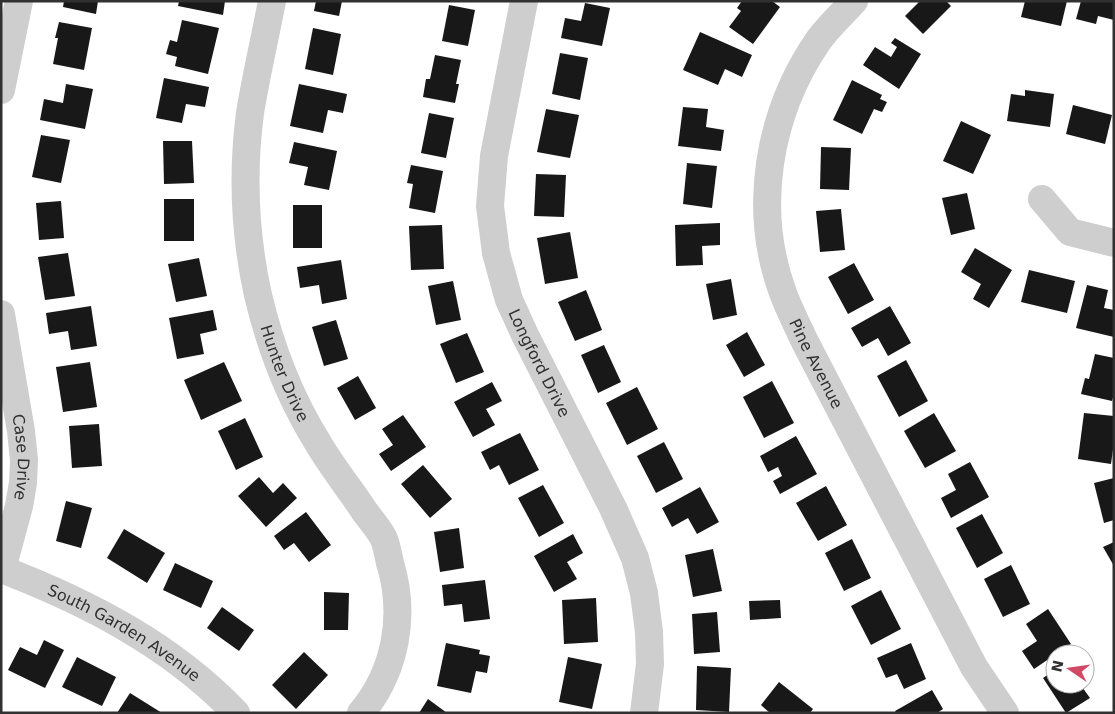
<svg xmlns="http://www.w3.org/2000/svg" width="1115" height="714" font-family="'DejaVu Sans',sans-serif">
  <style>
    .building { fill: #181818 }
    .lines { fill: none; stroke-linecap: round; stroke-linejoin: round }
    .minor { stroke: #cecece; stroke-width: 28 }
    .labels { text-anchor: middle; stroke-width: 5; stroke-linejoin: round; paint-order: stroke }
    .street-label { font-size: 16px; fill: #313131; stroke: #fff }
  </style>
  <rect width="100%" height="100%" fill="#fff"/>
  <g class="building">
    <path d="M64 1H98L96 14 63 7Z"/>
    <path d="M179 1H225L223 15 178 6Z"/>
    <path d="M316 1H342L339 16 314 11Z"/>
    <path d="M742 1H772L780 7 753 44 729 27 741 11 737 8Z"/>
    <path d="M920 1H946L951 6 923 34 905 16Z"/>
    <path d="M1025 1H1067L1061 26 1021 17Z"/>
    <path d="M1081 1H1114V20L1098 16 1096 24 1076 19Z"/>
    <path d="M585 3 610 8 602 46 561 38 565 18 581 21Z"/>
    <path d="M449 5 475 10 468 46 442 41Z"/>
    <path d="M182 20 219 28 208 74 175 66 177 57 166 54 170 40 177 42Z"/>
    <path d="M59 22 92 28 84 70 53 64 58 38H55Z"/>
    <path d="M313 28 341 34 333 75 305 69Z"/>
    <path d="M700 32 752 55 742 77 725 69 718 85 683 70Z"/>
    <path d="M895 38 921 54 899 89 863 65 875 47 891 57 897 47 891 43Z"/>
    <path d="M560 53 588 58 580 100 552 94Z"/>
    <path d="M435 55 461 60 456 84H459L455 103 423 97 426 79H430Z"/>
    <path d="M164 78 209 87 205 107 186 104 182 123 156 118Z"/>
    <path d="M852 80 882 95 880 99 887 102 882 112 874 109 862 134 833 120Z"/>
    <path d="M66 84 93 89 85 129 40 120 44 99 63 103Z"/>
    <path d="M299 84 347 94 343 113 328 110 323 133 290 126Z"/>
    <path d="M1025 90 1054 94 1050 127 1007 121 1011 94 1025 96Z"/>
    <path d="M1073 105 1112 115 1105 144 1066 134Z"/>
    <path d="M683 107 708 109 706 127 724 130 721 151 678 146Z"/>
    <path d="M546 109 579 115 570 158 537 152Z"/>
    <path d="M429 113 454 118 446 158 421 153Z"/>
    <path d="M961 121 991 135 973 174 943 161Z"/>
    <path d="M41 135 70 140 61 183 32 177Z"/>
    <path d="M163 141H192L194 183 164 184Z"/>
    <path d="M294 142 337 151 329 190 304 185 308 167 289 163Z"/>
    <path d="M821 147 851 148 849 190 820 189Z"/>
    <path d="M687 163 717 166 712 208 683 204Z"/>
    <path d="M411 165 443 171 435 213 409 208 413 184 407 183Z"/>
    <path d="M536 174 566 175 564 217 534 216Z"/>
    <path d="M967 193 975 229 951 235 942 198Z"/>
    <rect x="164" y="199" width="30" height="42"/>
    <path d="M61 201 64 238 39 240 36 203Z"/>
    <rect x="293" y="205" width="29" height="43"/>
    <path d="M841 209 845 250 820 252 816 211Z"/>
    <path d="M720 223V245L702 246 703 265 676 266 675 225Z"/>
    <path d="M442 225 444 269 411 270 409 226Z"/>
    <path d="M570 232 578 278 545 284 537 238Z"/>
    <path d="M975 248 1012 270 989 308 973 299 981 284 961 272Z"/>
    <path d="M68 253 75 296 45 300 38 257Z"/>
    <path d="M199 258 207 296 176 302 168 264Z"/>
    <path d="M341 260 347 299 322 304 319 285 300 288 297 267Z"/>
    <path d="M854 263 874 300 848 314 828 277Z"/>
    <path d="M1029 270 1075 281 1067 313 1021 302Z"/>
    <path d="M731 279 737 315 713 320 706 284Z"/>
    <path d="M453 281 461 320 436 325 428 286Z"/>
    <path d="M1087 285 1108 290 1104 308 1114 310V337L1076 328Z"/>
    <path d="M586 290 602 330 575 341 558 302Z"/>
    <path d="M91 306 97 346 71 350 68 331 49 334 46 313Z"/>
    <path d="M890 306 911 343 888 356 878 338 862 347 851 328Z"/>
    <path d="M213 310 217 330 200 334 204 354 177 359 169 318Z"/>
    <path d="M336 320 348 359 324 366 312 327Z"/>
    <path d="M747 332 765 365 744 377 726 345Z"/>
    <path d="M467 333 484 372 456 383 440 344Z"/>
    <path d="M604 345 621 382 598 393 581 355Z"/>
    <path d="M1095 354 1114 358V394L1112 401 1081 394 1085 378 1089 379Z"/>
    <path d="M906 360 928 401 899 417 877 376Z"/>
    <path d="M90 362 97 407 63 412 56 367Z"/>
    <path d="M224 362 242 401 201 420 184 380Z"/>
    <path d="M358 376 376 408 355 420 337 388Z"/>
    <path d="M772 381 794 423 764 438 743 397Z"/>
    <path d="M492 382 502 401 486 409 495 425 473 437 454 402Z"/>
    <path d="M637 387 658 429 627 445 606 403Z"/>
    <path d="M934 413 956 451 925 468 904 431Z"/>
    <path d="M1084 413 1114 416V442L1111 464 1078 459Z"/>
    <path d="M403 415 426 447 391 471 379 454 393 445 382 429Z"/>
    <path d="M245 418 263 457 236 470 218 431Z"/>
    <path d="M99 424 102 466 72 468 69 426Z"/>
    <path d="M520 433 539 470 509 485 499 465 490 470 481 452Z"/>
    <path d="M796 436 817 474 780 494 773 481 782 476 778 467 768 472 760 456Z"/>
    <path d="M664 442 683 479 656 493 637 456Z"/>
    <path d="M970 462 989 497 951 518 941 498 956 490 948 474Z"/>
    <path d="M423 465 452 499 430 518 401 484Z"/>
    <path d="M259 477 273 493 283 483 297 498 266 527 238 496Z"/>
    <path d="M1114 478V520L1104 523 1094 483Z"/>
    <path d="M543 485 564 523 539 537 518 498Z"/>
    <path d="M826 486 847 525 818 541 796 503Z"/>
    <path d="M700 487 719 522 697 534 688 518 672 527 662 508Z"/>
    <path d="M66 501 92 508 81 548 56 541Z"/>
    <path d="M306 512 331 545 309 562 294 543 284 550 274 536Z"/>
    <path d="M982 514 1003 553 977 568 956 528Z"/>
    <path d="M459 528 464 568 440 572 434 532Z"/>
    <path d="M124 529 165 553 147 583 107 558Z"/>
    <path d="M573 534 583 553 567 562 577 579 554 592 534 556Z"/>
    <path d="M852 539 871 578 844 591 825 553Z"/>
    <path d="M1114 542V566L1103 547Z"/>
    <path d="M713 549 722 591 693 597 685 555Z"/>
    <path d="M175 563 213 581 201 608 163 590Z"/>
    <path d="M1011 565 1030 604 1003 617 984 579Z"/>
    <path d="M485 580 490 619 464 622 462 604 444 606 442 585Z"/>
    <path d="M881 590 901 629 871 645 851 606Z"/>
    <path d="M324 592 349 593 348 630H324Z"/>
    <path d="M596 598 598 642 564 644 562 600Z"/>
    <path d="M780 600 781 618 750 620 749 601Z"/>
    <path d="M222 607 254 630 239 651 207 628Z"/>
    <path d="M1048 609 1071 644 1034 669 1022 651 1037 641 1026 624Z"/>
    <path d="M717 612 720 652 694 654 692 614Z"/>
    <path d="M44 640 64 650 45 688 8 670 20 647 37 655Z"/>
    <path d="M446 643 480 650 479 654 490 656 487 673 476 671 471 693 437 686Z"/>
    <path d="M911 643 926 679 904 689 897 674 886 678 877 658Z"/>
    <path d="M304 652 328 675 296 709 272 685Z"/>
    <path d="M77 657 116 677 102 706 62 687Z"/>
    <path d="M568 657 602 664 592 709 559 702Z"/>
    <path d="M697 666 731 668 729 712 696 710Z"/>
    <path d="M1055 670V684H1080L1090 698 1066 713 1043 678Z"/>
    <path d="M779 682 813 709 810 713H770L761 705Z"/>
    <path d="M932 690 943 709 937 713H896L895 711Z"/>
    <path d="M130 693 162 713H117Z"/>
    <path d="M428 699 447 713H419Z"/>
  </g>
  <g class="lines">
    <g class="minor">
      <path id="s1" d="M272 1C265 38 256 76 250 113 242 174 245 236 258 295 270 346 290 398 318 443 332 467 350 489 365 512 371 520 378 528 383 537 387 545 388 555 390 563 406 615 396 671 361 713"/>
      <path id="s2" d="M524 1 494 156 490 206 496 253 509 300 525 335 613 508 635 558 644 593 649 632 650 664 644 713"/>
      <path id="s3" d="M854 1C842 14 828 27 818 41 768 114 752 209 783 293 789 309 797 325 805 342L974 667 1005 713"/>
      <path d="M1 90 19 1"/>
      <path d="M1042 199 1070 232 1114 243"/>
      <path id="s4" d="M1 314 21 431 24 460 23 483 19 506 2 569"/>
      <path id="s5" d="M1 569C87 602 171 645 236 713"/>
    </g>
  </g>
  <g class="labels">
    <g class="street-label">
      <text dy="6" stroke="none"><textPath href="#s2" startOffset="374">Longford Drive</textPath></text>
      <text dy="6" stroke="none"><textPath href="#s3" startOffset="396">Pine Avenue</textPath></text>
      <text dy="6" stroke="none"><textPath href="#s1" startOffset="380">Hunter Drive</textPath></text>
      <text dy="6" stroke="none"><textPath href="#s4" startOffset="145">Case Drive</textPath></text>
      <text dy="6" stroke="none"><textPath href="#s5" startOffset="139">South Garden Avenue</textPath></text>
    </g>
  </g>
  <rect width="1115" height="714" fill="none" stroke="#313131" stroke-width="5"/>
  <g transform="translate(1070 669) rotate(283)"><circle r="24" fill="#ffffff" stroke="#adadad"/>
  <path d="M0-4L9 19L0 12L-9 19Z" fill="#d04a66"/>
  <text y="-8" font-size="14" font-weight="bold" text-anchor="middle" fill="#313131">N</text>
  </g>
</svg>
